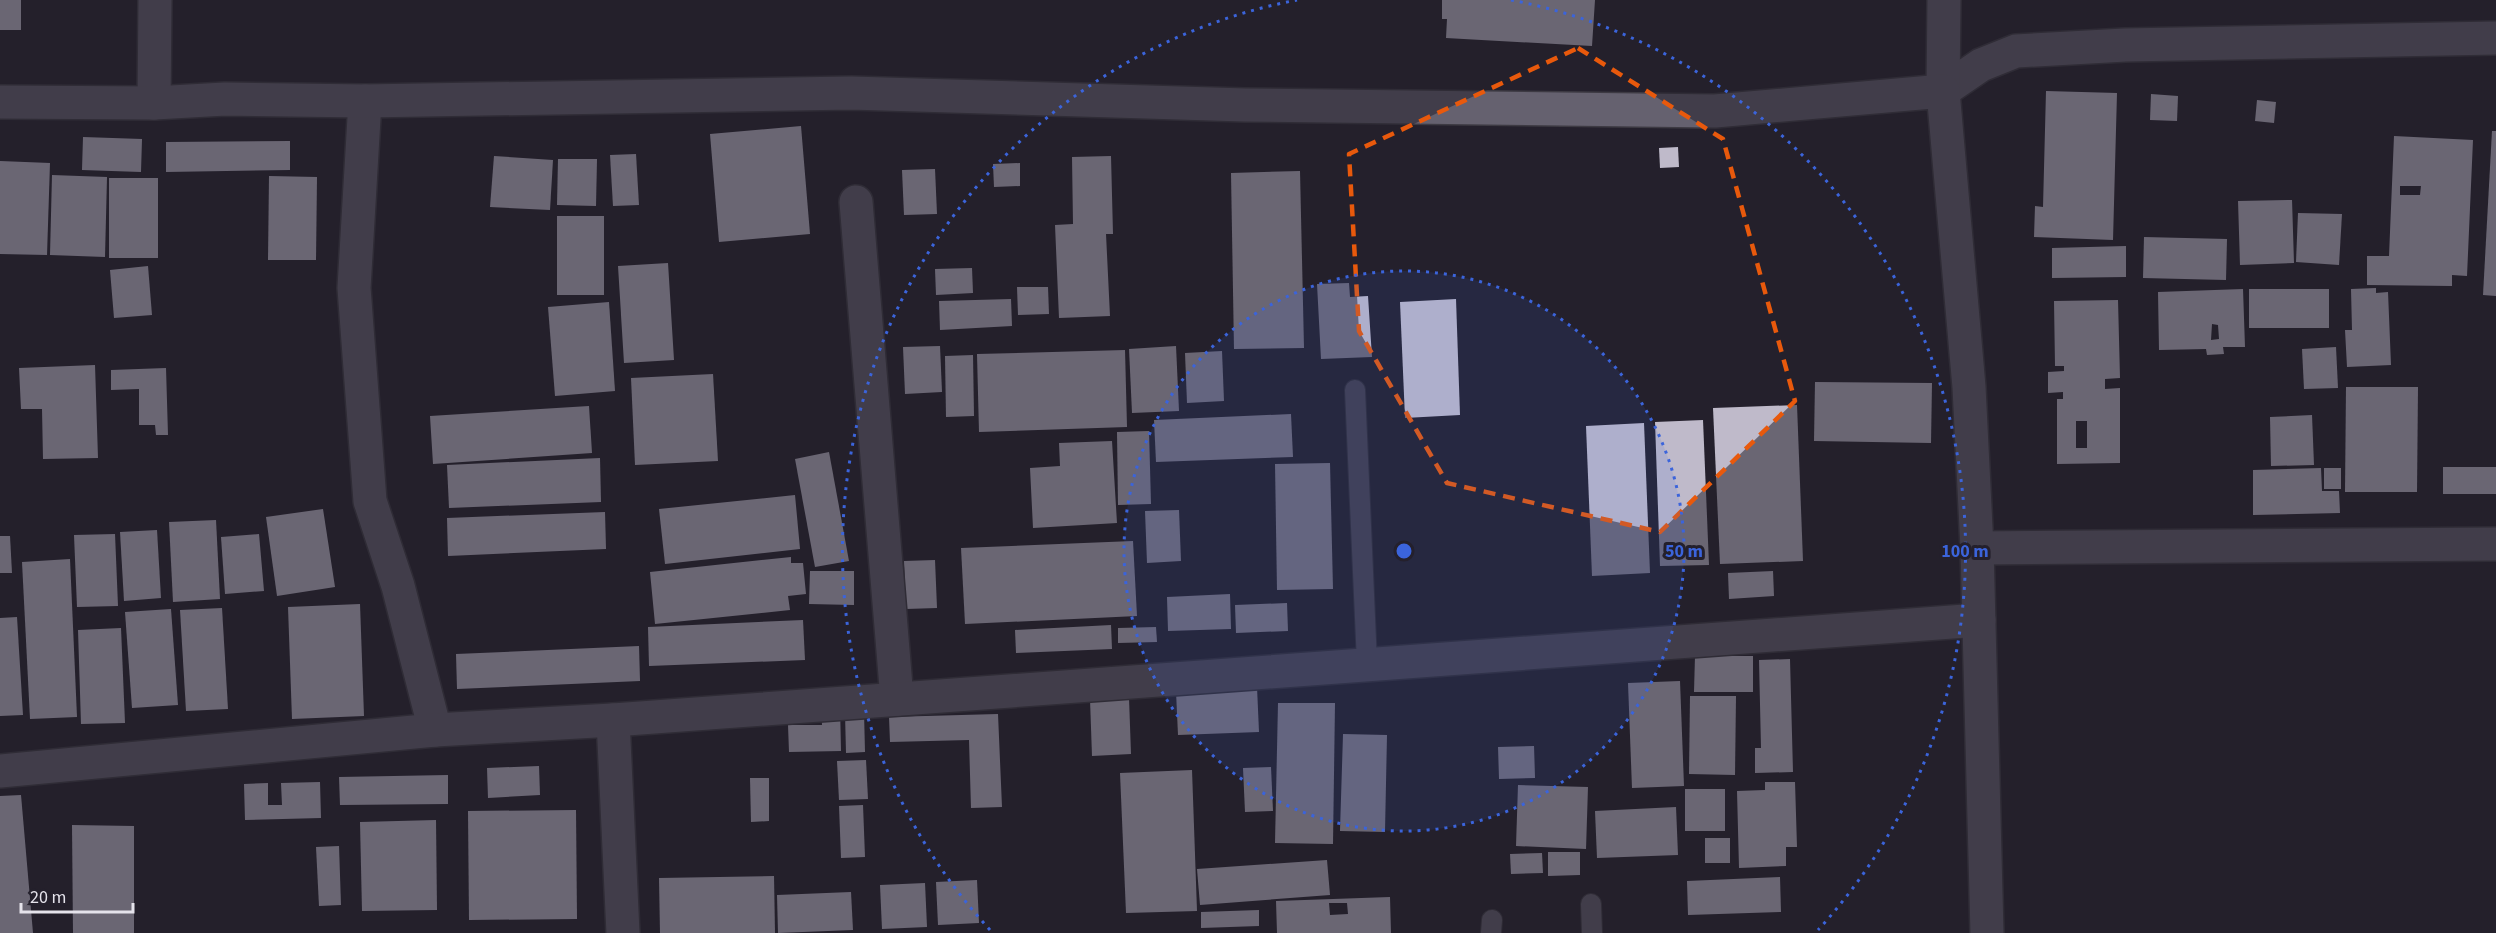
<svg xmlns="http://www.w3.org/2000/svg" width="2496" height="933" font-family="'Source Sans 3',sans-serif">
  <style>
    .building { fill: #bfbaca; fill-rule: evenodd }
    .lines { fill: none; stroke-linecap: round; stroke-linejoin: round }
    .lane-casing { stroke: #3d3a43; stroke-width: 22 }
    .street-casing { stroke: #3d3a43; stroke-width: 36 }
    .secondary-casing { stroke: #3d3a43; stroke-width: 36 }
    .lane { stroke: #65616f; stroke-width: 20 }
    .street { stroke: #65616f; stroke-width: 33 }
    .secondary { stroke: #65616f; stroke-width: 33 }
    .marked { fill: none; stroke: #e8590c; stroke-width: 4.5; stroke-dasharray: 12 8; stroke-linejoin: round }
    .ring { fill: none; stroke: #3b64db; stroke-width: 3; stroke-dasharray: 3 6 }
    .centre { fill: #3b64db; stroke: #24202c; stroke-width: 3 }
    .ring-label { font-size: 18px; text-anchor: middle; font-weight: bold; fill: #3b64db; stroke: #24202c; stroke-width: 6; stroke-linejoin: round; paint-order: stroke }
  </style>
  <rect width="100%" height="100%" fill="#24202c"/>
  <g class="building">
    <rect x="0" y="0" width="21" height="30"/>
    <path d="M1442 0H1595L1592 46 1446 38 1447 19H1442Z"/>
    <path d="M2046 91 2117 93 2113 240 2034 237 2035 206 2043 207Z"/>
    <path d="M2151 94 2178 96 2177 121 2150 120Z"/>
    <path d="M2257 100 2276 102 2274 123 2255 121Z"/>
    <path d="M801 126 810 234 719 242 710 134Z"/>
    <path d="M2492 131H2496V296L2483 295Z"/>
    <path d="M2394 136 2473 140 2467 276 2452 275V286L2367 285V256H2389ZM2400 186H2421L2420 195H2400Z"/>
    <path d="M83 137 142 139 141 172 82 170Z"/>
    <path d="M290 141V170L166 172V142Z"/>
    <path d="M1678 147 1679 167 1660 168 1659 148Z"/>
    <path d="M636 154 639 205 613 206 610 155Z"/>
    <path d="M494 156 553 160 550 210 490 207Z"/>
    <path d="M1111 156 1113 234H1106L1110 316 1059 318 1055 225 1073 224 1072 157Z"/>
    <path d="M558 159H597L596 206 557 205Z"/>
    <path d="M0 161 50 163 47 255 0 254Z"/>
    <path d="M1020 163V186L994 187 993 164Z"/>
    <path d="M935 169 937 214 904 215 902 170Z"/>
    <path d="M1300 171 1304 348 1234 349 1231 173Z"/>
    <path d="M52 175 107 177 105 257 50 255Z"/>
    <path d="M269 176 317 177 316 260H268Z"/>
    <rect x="109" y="178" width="49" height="80"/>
    <path d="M2292 200 2294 263 2240 265 2238 201Z"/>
    <path d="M2298 213 2342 214 2339 265 2296 262Z"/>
    <rect x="557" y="216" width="47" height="79"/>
    <path d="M2144 237 2227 239 2226 280 2143 278Z"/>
    <path d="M2126 246V277L2052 278V248Z"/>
    <path d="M668 263 674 360 624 363 618 266Z"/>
    <path d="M148 266 152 315 114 318 110 270Z"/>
    <path d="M972 268 973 293 936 295 935 269Z"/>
    <path d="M1349 283 1350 297 1368 296 1372 357 1321 359 1317 284Z"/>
    <path d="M1017 287H1048L1049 314 1018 315Z"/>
    <path d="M2376 288V293L2388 292 2391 365 2347 367 2345 330H2352L2351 289Z"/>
    <path d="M2243 289 2245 347H2223L2224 354 2207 355 2206 349 2159 350 2158 292ZM2212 324 2218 325 2219 339 2211 340Z"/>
    <rect x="2249" y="289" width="80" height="39"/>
    <path d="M1011 299 1012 326 940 330 939 301Z"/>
    <path d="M1456 299 1460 415 1405 418 1400 302Z"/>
    <path d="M2118 300 2120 378 2105 379V389L2120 388V463L2057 464V399H2063V392L2048 393V372L2064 371V366H2055L2054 301ZM2076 421H2087V448H2076Z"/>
    <path d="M609 302 615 391 555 396 548 307Z"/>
    <path d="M940 346 942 392 905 394 903 347Z"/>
    <path d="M1176 346 1179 411 1132 413 1129 349Z"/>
    <path d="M2336 347 2338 388 2304 389 2302 349Z"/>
    <path d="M1125 350 1127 427 979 432 977 354Z"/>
    <path d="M1222 351 1224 401 1187 403 1185 353Z"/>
    <path d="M973 355 974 416 946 417 945 356Z"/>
    <path d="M95 365 98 458 43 459 42 409H21L19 368Z"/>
    <path d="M166 368 168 435H156L155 425H139V389L111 390V370Z"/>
    <path d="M713 374 718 461 635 465 631 378Z"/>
    <path d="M1815 382 1932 383 1931 443 1814 441Z"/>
    <path d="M2346 387H2418L2417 492H2345Z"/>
    <path d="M1797 405 1803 561 1720 564 1713 408Z"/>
    <path d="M589 406 592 453 433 464 430 416Z"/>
    <path d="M1291 414 1293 457 1156 462 1154 420Z"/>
    <path d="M2312 415 2314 465 2271 466 2270 417Z"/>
    <path d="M1703 420 1709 565 1660 566 1655 422Z"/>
    <path d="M1644 423 1650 573 1592 576 1586 426Z"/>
    <path d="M1149 431 1151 504 1118 505 1117 432Z"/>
    <path d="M1112 441 1117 523 1033 528 1030 468 1060 466 1059 443Z"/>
    <path d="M829 452 849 561 815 567 795 459Z"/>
    <path d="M600 458 601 502 449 508 447 465Z"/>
    <path d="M1330 463 1333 589 1277 590 1275 464Z"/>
    <rect x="2443" y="467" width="53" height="27"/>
    <path d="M2321 468 2322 491H2339L2340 513 2253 515V470Z"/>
    <rect x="2324" y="468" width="17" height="21"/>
    <path d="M795 495 800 549 665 564 659 509Z"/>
    <path d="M323 509 335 587 277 596 266 517Z"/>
    <path d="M1179 510 1181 561 1147 563 1145 511Z"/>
    <path d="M605 512 606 549 448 556 447 518Z"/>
    <path d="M216 520 220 599 173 602 169 522Z"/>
    <path d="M157 530 161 598 124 601 120 532Z"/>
    <path d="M115 534 118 606 77 607 74 535Z"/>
    <path d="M259 534 264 591 225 594 221 537Z"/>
    <path d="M0 536H10L12 573H0Z"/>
    <path d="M1133 541 1137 616 965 624 961 548Z"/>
    <path d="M791 557V563H803L806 594 788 596 790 610 655 624 650 572Z"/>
    <path d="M70 559 77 717 30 719 22 562Z"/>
    <path d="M935 560 937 608 906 609 904 561Z"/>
    <path d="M810 571H854V605L809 604Z"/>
    <path d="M1773 571 1774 596 1729 599 1728 573Z"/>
    <path d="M1230 594 1231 629 1168 631 1167 597Z"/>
    <path d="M1287 603 1288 631 1236 633 1235 605Z"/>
    <path d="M360 604 364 716 292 719 288 607Z"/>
    <path d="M222 608 228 709 186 711 180 610Z"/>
    <path d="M171 609 178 705 132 708 125 612Z"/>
    <path d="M17 617 23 715 0 716V618Z"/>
    <path d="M803 620 805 660 649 666 648 627Z"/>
    <path d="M1111 625 1112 649 1016 653 1015 630Z"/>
    <path d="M1156 627 1157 642 1118 643V628Z"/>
    <path d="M121 628 125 723 81 724 78 630Z"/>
    <path d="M639 646 640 681 457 689 456 654Z"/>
    <path d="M1695 656H1753V692H1694Z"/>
    <path d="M1790 659 1793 772 1755 773V748H1761L1759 660Z"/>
    <path d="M1680 681 1684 786 1632 788 1628 683Z"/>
    <path d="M1257 687 1259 732 1178 735 1176 691Z"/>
    <path d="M1690 696H1736L1735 775 1689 774Z"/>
    <path d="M1129 698 1131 754 1092 756 1090 699Z"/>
    <path d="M1278 703H1335L1333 844 1275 843Z"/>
    <path d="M821 705H840L841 751 789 752 788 725H822Z"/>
    <path d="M864 712 865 752 846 753 845 713Z"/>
    <path d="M998 714 1002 807 971 808 969 740 890 742 889 717Z"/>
    <path d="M1343 734 1387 735 1385 832 1340 831Z"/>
    <path d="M1534 746 1535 778 1499 779 1498 747Z"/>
    <path d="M866 760 868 799 839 800 837 761Z"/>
    <path d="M539 766 540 795 488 798 487 768Z"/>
    <path d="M1271 767 1273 811 1245 812 1243 768Z"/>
    <path d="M1192 770 1197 911 1126 913 1120 773Z"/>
    <path d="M448 775V804L340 805 339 777Z"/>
    <path d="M750 778H769V821L751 822Z"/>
    <path d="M320 782 321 818 245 820 244 784 268 783V805H282L281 783Z"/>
    <path d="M1765 782H1795L1797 847H1786V866L1739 868 1737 791 1765 790Z"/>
    <path d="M1518 785 1588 787 1586 849 1516 846Z"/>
    <rect x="1685" y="789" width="40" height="42"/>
    <path d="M21 795 33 933H0V796Z"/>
    <path d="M863 805 865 857 841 858 839 806Z"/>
    <path d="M1676 807 1678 855 1597 858 1595 811Z"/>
    <path d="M576 810 577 919 469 920 468 811Z"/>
    <path d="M436 820 437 910 362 911 360 822Z"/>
    <path d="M72 825 134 826V933H73Z"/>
    <rect x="1705" y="838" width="25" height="25"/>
    <path d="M339 846 341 905 319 906 316 847Z"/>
    <path d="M1548 852H1580V875L1548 876Z"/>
    <path d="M1542 853 1543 873 1511 874 1510 854Z"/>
    <path d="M1327 860 1330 895 1200 905 1197 869Z"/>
    <path d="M774 876 775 933H660L659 878Z"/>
    <path d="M1780 877 1781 912 1688 915 1687 881Z"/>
    <path d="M977 880 979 923 938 925 936 882Z"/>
    <path d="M925 883 927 927 882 929 880 885Z"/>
    <path d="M851 892 853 930 778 933 777 895Z"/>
    <path d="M1390 897 1391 933H1277L1276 901ZM1329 903H1347L1348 914 1330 915Z"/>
    <path d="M1259 910V926L1201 928V912Z"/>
  </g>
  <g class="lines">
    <defs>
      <g id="lane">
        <path d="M1355 390 1367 663"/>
        <path d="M1591 904 1592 933"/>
        <path d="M1491 933 1492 920"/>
      </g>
      <g id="street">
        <path d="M1943 91 1981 65 2016 51 2125 45 2496 38"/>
        <path d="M1943 91 1944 0"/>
        <path d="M365 101 354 288 370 501 398 586 435 730"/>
        <path d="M154 103 155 0"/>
        <path d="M856 202 897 699"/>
        <path d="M1977 548 2496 544"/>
        <path d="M613 720 623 933"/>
        <path d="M0 771 435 730 613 720 1979 620"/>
      </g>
      <path id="secondary" d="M0 102 154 103 225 99 365 101 851 93 1245 105 1715 111 1943 91 1969 387 1977 548 1987 933"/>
    </defs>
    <use href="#lane" class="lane-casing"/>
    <use href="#street" class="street-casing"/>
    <use href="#secondary" class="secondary-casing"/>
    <use href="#lane" class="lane"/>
    <use href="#street" class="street"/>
    <use href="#secondary" class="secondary"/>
  </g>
  <path d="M0 0H2496V933H0ZM1578 48 1723 139 1795 401 1660 532 1447 483 1359 331 1349 154Z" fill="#24202c" fill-opacity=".55" fill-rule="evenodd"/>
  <path class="marked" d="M1578 48 1723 139 1795 401 1660 532 1447 483 1359 331 1349 154Z"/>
  <circle cx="1404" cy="551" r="280" fill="#3b64db" fill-opacity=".12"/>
  <g class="ring">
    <circle cx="1404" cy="551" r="280"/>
    <path d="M990 930A561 561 0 0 1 1297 0M1511 0A561 561 0 0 1 1818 930"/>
  </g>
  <circle cx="1404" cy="551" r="9" class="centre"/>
  <g class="ring-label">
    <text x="1684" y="557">50 m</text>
    <text x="1965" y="557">100 m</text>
  </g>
  <path d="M21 903v9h112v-9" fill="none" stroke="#e5e3eb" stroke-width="3"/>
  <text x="30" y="903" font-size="18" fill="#e5e3eb" stroke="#24202c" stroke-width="4.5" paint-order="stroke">20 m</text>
</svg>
